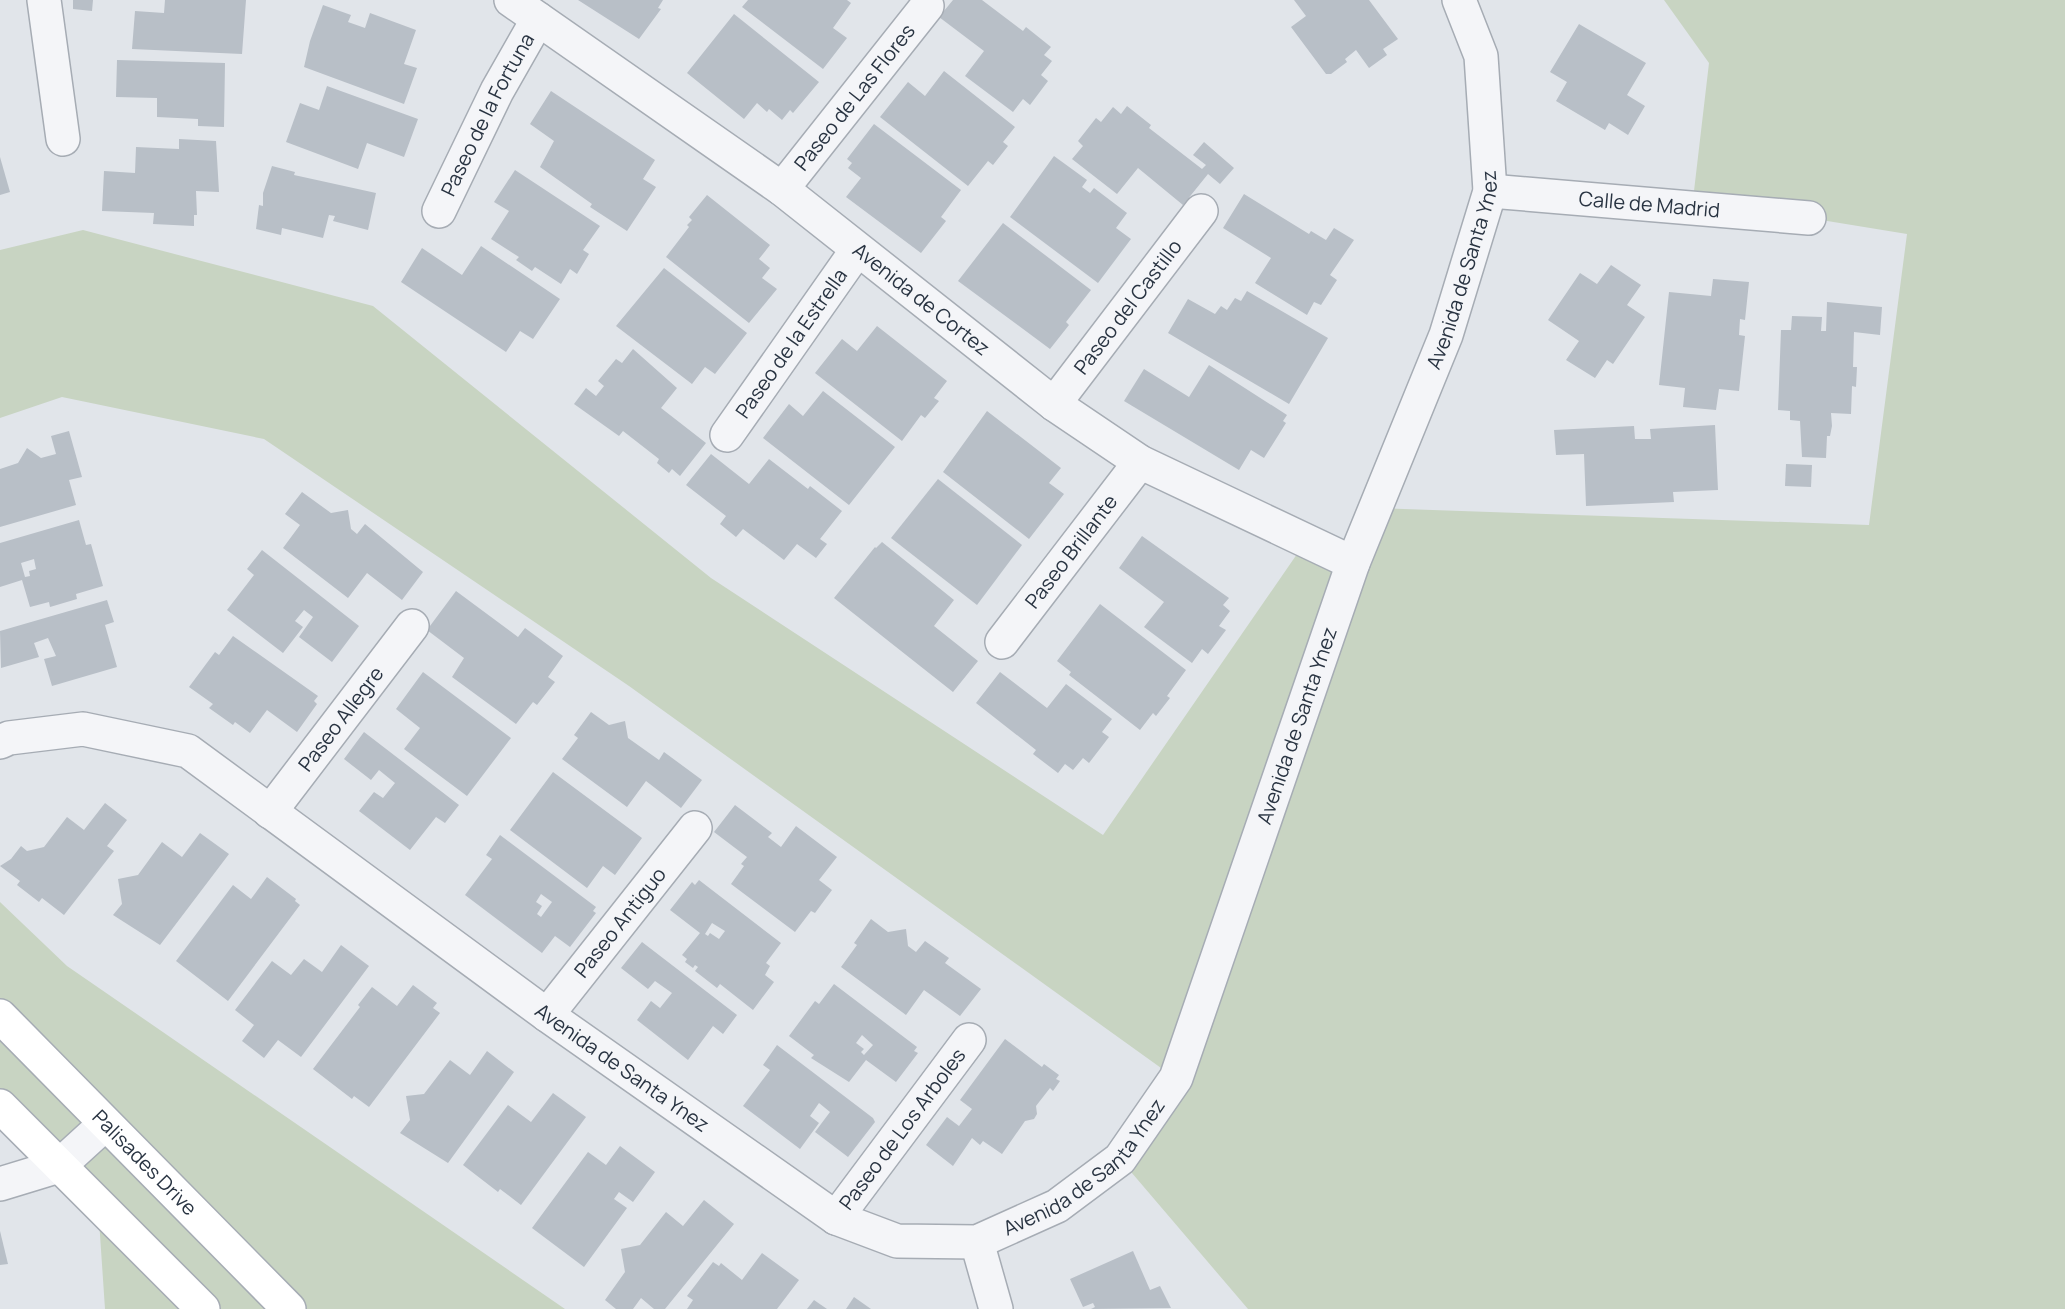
<svg xmlns="http://www.w3.org/2000/svg" width="2065" height="1309" font-family="Manrope,sans-serif">
  <style>
    .green { fill: #c8d4c2 }
    .building { fill: #b8bfc7; fill-rule: evenodd }
    .lines { fill: none; stroke-linecap: round; stroke-linejoin: round }
    .street-casing { stroke: #a6acb4; stroke-width: 36 }
    .secondary-casing { stroke: #a6acb4; stroke-width: 36 }
    .street { stroke: #f4f5f8; stroke-width: 33 }
    .secondary { stroke: #fff; stroke-width: 33 }
    .labels { text-anchor: middle; stroke-width: 5; stroke-linejoin: round; paint-order: stroke }
    .street-label { font-size: 20px; fill: #293442; stroke: #f0f4f7 }
  </style>
  <rect width="100%" height="100%" fill="#e1e5ea"/>
  <g class="green">
    <path d="M1664 0H2065V1309H1248L1120 1159 1175 1078 629 686 264 439 62 397 0 418V250L83 230 373 306 711 578 1103 835 1306 541 1353 563 1375 508 1869 525 1907 234 1809 218 1692 208 1709 63Z"/>
    <path d="M0 902 67 966 565 1309H105L98 1205 0 1106Z"/>
  </g>
  <g class="building">
    <path d="M73 0H93L92 11 73 9Z"/>
    <path d="M165 0H246L242 54 132 49 135 11 164 13Z"/>
    <path d="M578 0H663L658 8 661 9 639 39Z"/>
    <path d="M748 0H847L851 3 833 28 847 38 823 69 742 7Z"/>
    <path d="M953 0H982L1023 31 1026 27 1051 47 1044 55 1052 61 1041 75 1048 81 1030 105 1023 99 1013 112 965 76 984 51 939 17Z"/>
    <path d="M1294 0H1369L1398 39 1383 49 1387 55 1369 68 1356 50 1345 59 1347 62 1331 74H1326L1291 27 1306 16Z"/>
    <path d="M323 5 351 15 348 22 365 28 370 13 416 30 404 64 417 68 404 104 304 67 310 41Z"/>
    <path d="M734 14 819 82 793 113 790 110 782 120 769 109 767 112 757 103 744 119 687 73Z"/>
    <path d="M1579 24 1646 63 1627 95 1645 106 1628 135 1609 123 1605 130 1556 101 1567 82 1550 72Z"/>
    <path d="M117 60 225 63 224 127 198 126V119L157 117V98L116 97Z"/>
    <path d="M944 71 1015 127 1003 142 1008 146 993 165 988 161 968 186 880 117 908 82 925 96Z"/>
    <path d="M327 86 418 119 404 157 367 143 358 169 286 142 300 103 319 110Z"/>
    <path d="M551 91 655 160 643 179 656 187 627 231 590 207 592 204 540 167 554 141 530 124Z"/>
    <path d="M1127 106 1151 125 1149 128 1202 169 1206 165 1193 155 1204 142 1234 168 1220 184 1208 174 1183 205 1138 168 1117 194 1072 159 1083 146 1078 141 1096 118 1101 122 1113 107 1121 114Z"/>
    <path d="M874 124 961 190 941 217 946 221 921 253 846 197 861 178 848 168 852 163 847 159Z"/>
    <path d="M179 139 216 141 219 192 196 191 197 215H194V226L153 224 154 213 102 211 104 171 135 173 136 147 179 149Z"/>
    <path d="M1054 156 1087 180 1082 187 1090 193 1094 188 1127 213 1116 228 1131 239 1098 283 1010 217Z"/>
    <path d="M0 157 10 192 0 195Z"/>
    <path d="M272 166 295 172 294 175 376 193 368 230 333 221 335 216 329 215 323 238 282 228 281 235 256 229 259 205 263 206V193Z"/>
    <path d="M515 170 600 226 583 250 589 254 577 274 570 269 561 284 535 267 532 271 516 260 519 257 491 239 509 211 494 202Z"/>
    <path d="M1244 194 1309 234 1311 231 1326 240 1334 228 1354 240 1330 275 1337 280 1321 305 1314 302 1307 315 1255 283 1271 258 1223 228Z"/>
    <path d="M707 195 770 245 759 259 770 268 762 278 777 289 749 323 666 257 689 227 687 225 692 220 689 217Z"/>
    <path d="M1003 223 1091 290 1066 322 1069 325 1050 349 958 281Z"/>
    <path d="M481 246 560 299 533 339 520 331 506 352 401 282 422 248 462 275Z"/>
    <path d="M1611 265 1641 285 1627 305 1645 317 1613 364 1607 360 1595 378 1566 360 1579 341 1548 320 1580 273 1597 284Z"/>
    <path d="M664 268 747 333 715 374 705 367 692 384 616 326Z"/>
    <path d="M1713 279 1749 282 1745 320 1740 319 1739 335 1745 336 1739 391 1719 389 1716 410 1683 407 1685 388 1659 385 1669 292 1711 296Z"/>
    <path d="M1247 291 1328 338 1289 404 1168 333 1188 299 1215 314 1221 306 1227 310 1235 298 1241 301Z"/>
    <path d="M1827 302 1882 307 1880 335 1854 332 1853 367H1857L1856 387 1852 386 1851 414 1831 413 1832 426 1830 436H1827L1826 458 1802 457 1800 421 1790 420V411L1778 410 1781 330H1791L1792 316 1822 317 1821 331H1826Z"/>
    <path d="M877 326 947 381 934 398 939 401 925 418 921 415 902 441 815 373 842 339 857 351Z"/>
    <path d="M633 349 677 388 661 408 706 443 680 476 672 469 669 473 657 463 659 459 623 431 619 436 574 404 586 388 596 396 604 386 598 381 616 359 622 363Z"/>
    <path d="M1209 365 1287 415 1283 421 1286 423 1264 458 1251 450 1239 470 1124 401 1144 369 1189 397Z"/>
    <path d="M823 391 895 447 849 505 763 438 789 404 803 416Z"/>
    <path d="M987 411 1061 468 1049 483 1064 494 1029 539 943 472Z"/>
    <path d="M1715 425 1718 490 1673 492 1674 502 1586 506 1584 454 1556 455 1554 430 1634 426 1635 439H1651L1650 429Z"/>
    <path d="M69 431 82 477 69 480 76 505 0 527V469L18 463 27 448 41 458 56 454 51 436Z"/>
    <path d="M711 454 749 484 769 459 808 489 810 486 842 511 820 539 827 544 816 558 797 544 784 560 743 529 736 537 720 524 726 516 686 485Z"/>
    <path d="M1786 464 1812 465 1811 487 1785 486Z"/>
    <path d="M938 479 1022 545 977 605 891 538Z"/>
    <path d="M302 492 331 513 348 510 351 529 357 534 365 524 423 572 402 600 367 573 348 598 283 548 300 525 285 514Z"/>
    <path d="M79 520 86 545 91 544 103 586 76 594 77 599 50 607 49 602 30 607 22 580 0 587V543ZM34 559 36 569 29 571 30 576 25 577 21 563Z"/>
    <path d="M1142 536 1229 598 1223 605 1230 611 1219 626 1226 630 1208 654 1202 649 1192 663 1144 627 1164 602 1119 568Z"/>
    <path d="M882 542 954 600 934 626 978 661 953 692 834 598 875 547 876 548Z"/>
    <path d="M262 550 359 626 332 662 299 637 313 617 304 610 295 621 303 627 283 653 227 610 254 575 247 569Z"/>
    <path d="M456 591 518 637 525 628 563 656 548 677 555 682 537 705 533 702 516 724 452 677 464 658 427 630Z"/>
    <path d="M107 600 114 622 105 625 117 667 52 686 44 659 56 656 48 638 34 643 39 657 1 668 0 631Z"/>
    <path d="M1100 604 1186 670 1167 696 1170 698 1156 716 1153 713 1140 730 1069 675 1071 672 1057 661Z"/>
    <path d="M233 636 318 696 314 701 317 704 297 732 267 710 250 733 235 722 233 725 209 708 213 704 189 687 215 652 219 655Z"/>
    <path d="M423 672 511 738 467 796 404 749 420 728 396 709Z"/>
    <path d="M1000 672 1047 708 1066 684 1112 719 1102 732 1109 737 1089 763 1083 758 1073 770 1065 764 1058 773 1033 754 1036 750 976 703Z"/>
    <path d="M591 712 609 725 625 721 628 738 659 760 664 752 702 780 681 808 646 781 627 807 562 759 578 738 574 735Z"/>
    <path d="M364 732 459 805 445 823 436 817 410 850 359 811 374 792 383 798 395 783 379 770 371 780 344 759Z"/>
    <path d="M553 772 642 838 615 875 603 866 587 888 510 830Z"/>
    <path d="M105 803 127 820 107 846 114 851 64 915 42 898 39 902 17 885 20 881 0 866 11 859 21 846 27 851 44 847 67 817 84 830Z"/>
    <path d="M735 805 772 833 768 837 781 847 796 826 837 857 819 880 832 890 815 913 811 911 795 932 731 884 744 866 741 864 747 857 714 832Z"/>
    <path d="M200 833 229 854 160 945 113 915 122 904 118 879 138 875 162 842 182 857Z"/>
    <path d="M500 835 596 907 593 911 596 913 570 947 555 936 542 953 465 895 492 859 486 855ZM541 894 552 902 541 917 537 914 542 906 536 902Z"/>
    <path d="M267 877 296 899 295 901 300 905 228 1001 176 961 233 885 251 899Z"/>
    <path d="M699 880 781 943 766 963 770 966 765 975 774 982 753 1010 720 984 717 988 695 971 698 967 695 965 693 968 685 962 687 959 682 955 700 933 670 910 692 882 695 885ZM712 923 725 931 719 939 710 933 708 936 705 934Z"/>
    <path d="M871 919 888 932 906 929 908 946 916 952 925 941 949 958 945 963 981 989 960 1016 924 990 906 1015 841 967 857 945 854 943Z"/>
    <path d="M642 942 737 1015 723 1034 713 1026 688 1060 637 1020 651 1001 660 1008 672 993 655 981 648 989 621 968Z"/>
    <path d="M341 945 369 966 301 1057 278 1040 264 1058 242 1041 254 1025 235 1010 272 961 291 975 304 959 322 972Z"/>
    <path d="M834 984 917 1047 914 1051 918 1053 896 1082 866 1060 849 1082 811 1058 814 1055 789 1036 815 1001 819 1004ZM862 1035 873 1045 864 1055 861 1052 864 1049 856 1043Z"/>
    <path d="M413 985 437 1003 433 1008 440 1013 369 1107 354 1096 352 1099 313 1069 360 1007 358 1005 372 987 397 1006Z"/>
    <path d="M1005 1039 1042 1067 1044 1064 1059 1075 1056 1079 1060 1081 1053 1091 1050 1088 1036 1106 1037 1114 1034 1119 1025 1121 1002 1154 983 1141 980 1145 972 1138 953 1166 926 1145 947 1117 959 1126 972 1109 960 1100Z"/>
    <path d="M777 1045 873 1118 875 1122 848 1157 815 1132 830 1112 819 1103 810 1116 819 1123 800 1149 743 1106 770 1070 763 1065Z"/>
    <path d="M487 1051 514 1072 448 1163 400 1133 410 1120 406 1096 424 1094 450 1060 470 1075Z"/>
    <path d="M553 1093 586 1117 521 1205 500 1189 498 1192 463 1165 508 1105 531 1122Z"/>
    <path d="M620 1146 655 1172 633 1202 619 1192 614 1199 627 1208 584 1267 532 1228 588 1152 606 1165Z"/>
    <path d="M704 1200 734 1224 665 1309H654L641 1298 633 1309H616L605 1300 625 1272 621 1249 640 1245 666 1212 683 1226Z"/>
    <path d="M0 1231 8 1264 0 1265Z"/>
    <path d="M1133 1251 1150 1290 1160 1286 1171 1308 1091 1309 1095 1307 1093 1303 1083 1307 1070 1279Z"/>
    <path d="M762 1253 799 1280 777 1309H687L693 1300 687 1296 713 1262 719 1266 721 1263 742 1280Z"/>
    <path d="M854 1297 871 1309H846Z"/>
    <path d="M814 1300 827 1309H807Z"/>
  </g>
  <g class="lines">
    <defs>
      <g id="street">
        <path d="M44 0 63 139"/>
        <path id="s1" d="M511 0 782 189 1054 404 1140 462 1353 563"/>
        <path id="s2" d="M782 189 927 6"/>
        <path id="s3" d="M1490 191 1809 218"/>
        <path id="s4" d="M439 211 497 91 538 19"/>
        <path id="s5" d="M1054 404 1201 211"/>
        <path id="s6" d="M727 435 857 250"/>
        <path id="s7" d="M1002 642 1140 462"/>
        <path id="s8" d="M0 742 9 738 83 729 188 751 547 1015 836 1218 897 1241 977 1242 1057 1206 1120 1159 1176 1078 1353 563 1446 335 1490 191 1481 56 1459 0"/>
        <path id="s9" d="M270 812 412 626"/>
        <path id="s10" d="M547 1015 695 828"/>
        <path d="M0 1184 59 1166 105 1124"/>
        <path id="s11" d="M836 1218 969 1040"/>
        <path d="M977 1242 996 1309"/>
      </g>
      <g id="secondary">
        <path id="s12" d="M0 1016 289 1309"/>
        <path d="M0 1106 203 1309"/>
      </g>
    </defs>
    <use href="#street" class="street-casing"/>
    <use href="#secondary" class="secondary-casing"/>
    <use href="#street" class="street"/>
    <use href="#secondary" class="secondary"/>
  </g>
  <g class="labels">
    <g class="street-label">
      <text dy="7" stroke="none"><textPath href="#s2" startOffset="117">Paseo de Las Flores</textPath></text>
      <text dy="7" stroke="none"><textPath href="#s4" startOffset="108">Paseo de la Fortuna</textPath></text>
      <text dy="7" stroke="none"><textPath href="#s3" startOffset="160">Calle de Madrid</textPath></text>
      <text dy="7" stroke="none"><textPath href="#s8" startOffset="2259">Avenida de Santa Ynez</textPath></text>
      <text dy="7" stroke="none"><textPath href="#s1" startOffset="508">Avenida de Cortez</textPath></text>
      <text dy="7" stroke="none"><textPath href="#s5" startOffset="122">Paseo del Castillo</textPath></text>
      <text dy="7" stroke="none"><textPath href="#s6" startOffset="112">Paseo de la Estrella</textPath></text>
      <text dy="7" stroke="none"><textPath href="#s7" startOffset="114">Paseo Brillante</textPath></text>
      <text dy="7" stroke="none"><textPath href="#s9" startOffset="117">Paseo Allegre</textPath></text>
      <text dy="7" stroke="none"><textPath href="#s8" startOffset="1773">Avenida de Santa Ynez</textPath></text>
      <text dy="7" stroke="none"><textPath href="#s10" startOffset="118">Paseo Antiguo</textPath></text>
      <text dy="7" stroke="none"><textPath href="#s8" startOffset="729">Avenida de Santa Ynez</textPath></text>
      <text dy="7" stroke="none"><textPath href="#s11" startOffset="111">Paseo de Los Arboles</textPath></text>
      <text dy="7" stroke="none"><textPath href="#s12" startOffset="206">Palisades Drive</textPath></text>
      <text dy="7" stroke="none"><textPath href="#s8" startOffset="1269">Avenida de Santa Ynez</textPath></text>
    </g>
  </g>
</svg>
